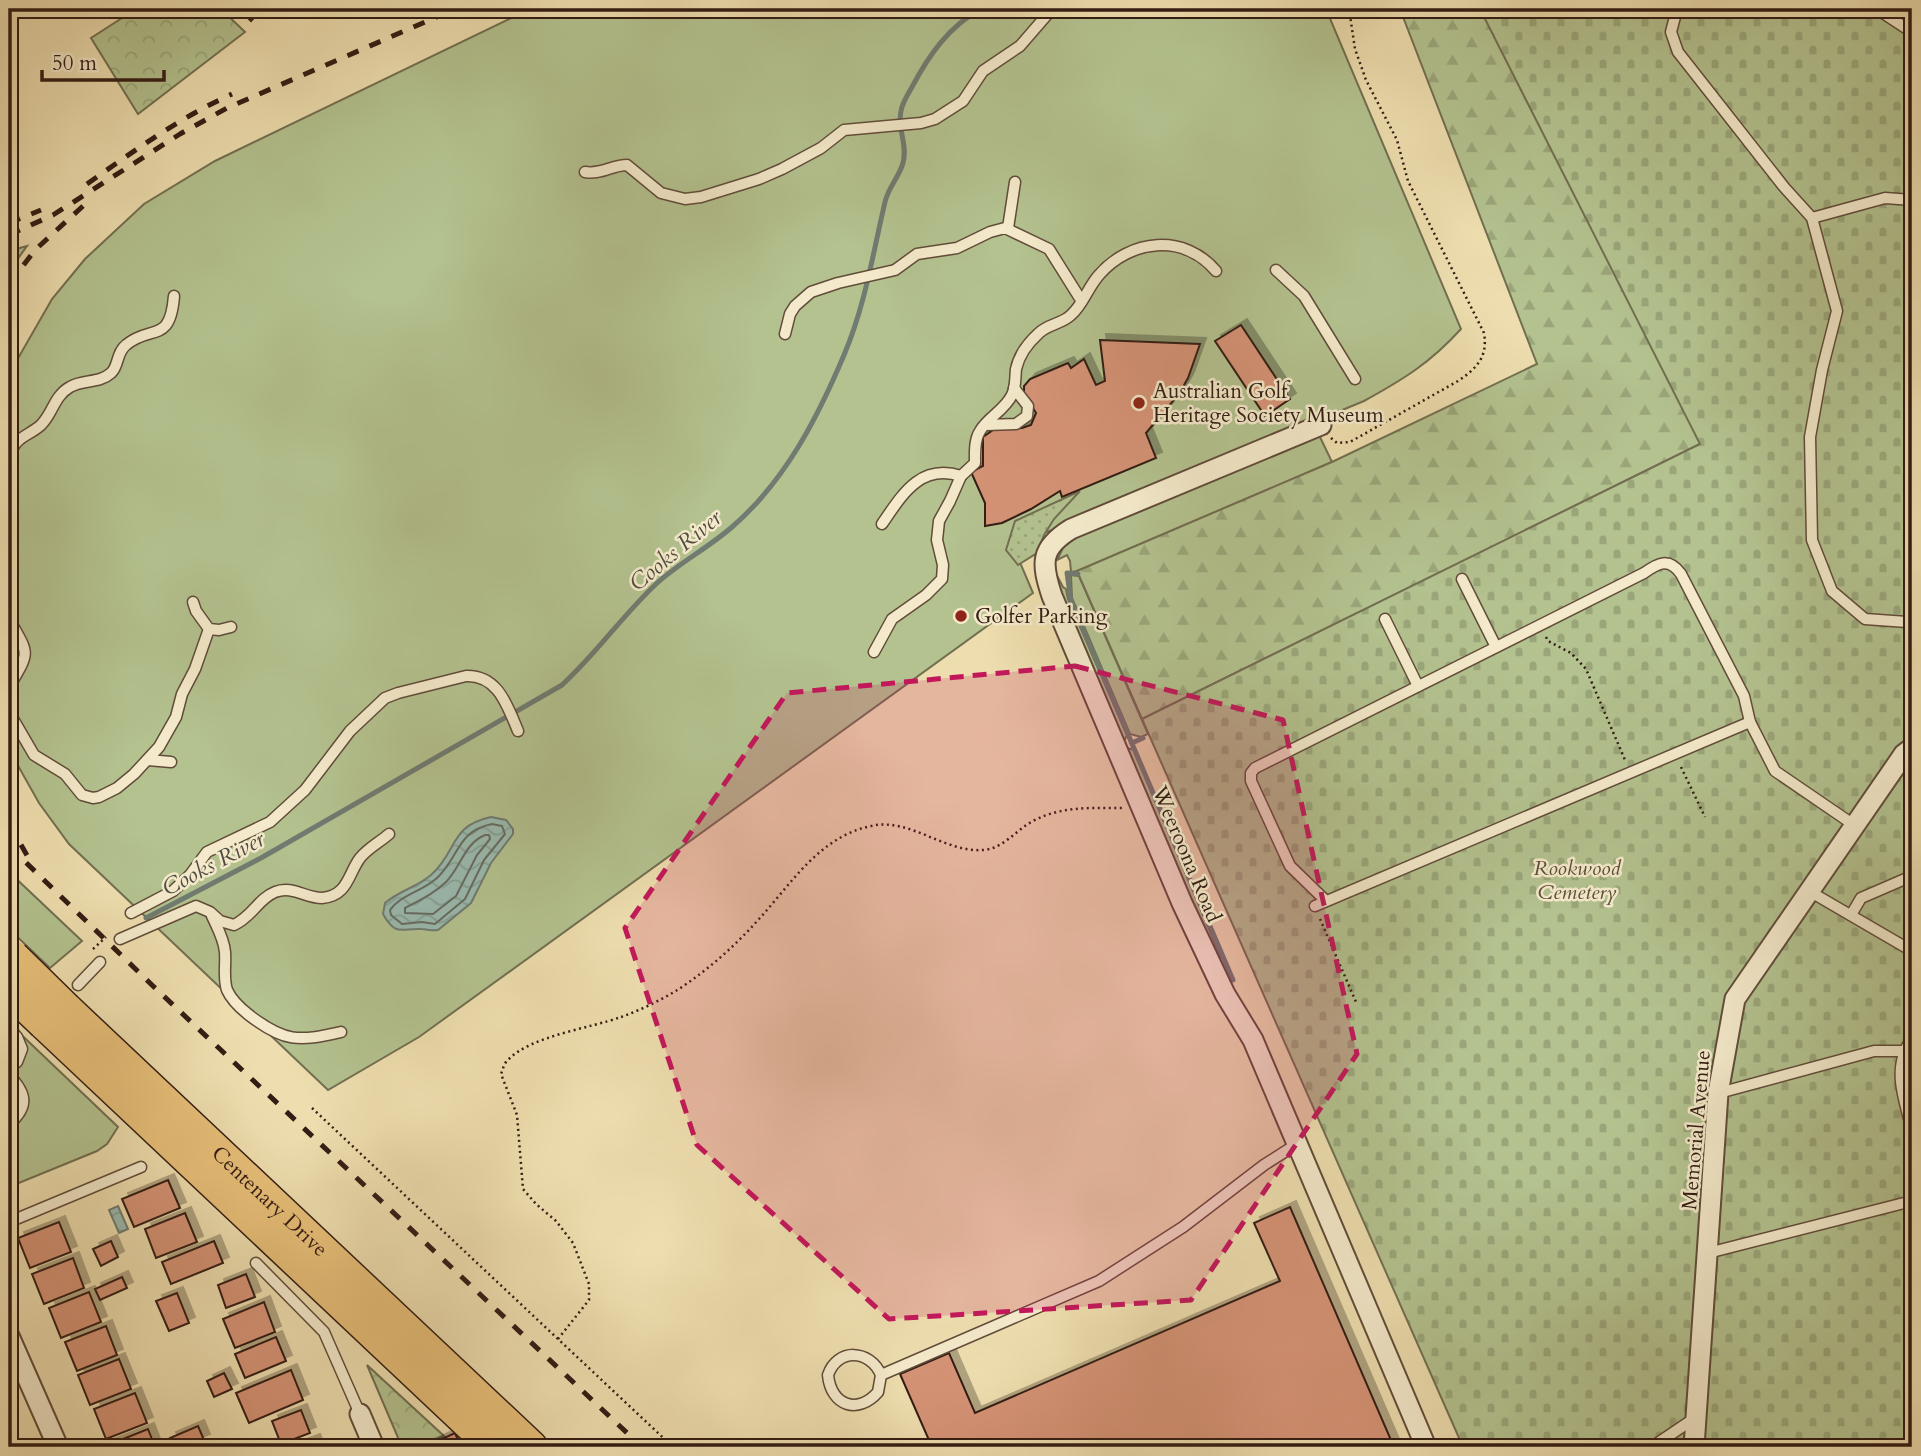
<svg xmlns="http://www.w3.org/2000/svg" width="1921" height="1456" font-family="Cardo,serif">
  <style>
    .grass { fill: #b3c28f; stroke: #726f51; stroke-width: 2 }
    .forest { fill: url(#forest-firs); stroke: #726f51; stroke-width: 2 }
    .cemetery { fill: url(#cemetery-stones); stroke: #726f51; stroke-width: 2 }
    .park { fill: url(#park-crowns); stroke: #726f51; stroke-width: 2 }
    .garden { fill: url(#garden-dots); stroke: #726f51; stroke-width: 2 }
    .water { fill: url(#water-waves); stroke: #707b71; stroke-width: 2 }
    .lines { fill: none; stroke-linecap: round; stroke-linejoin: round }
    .shore { stroke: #666c62; stroke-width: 2 }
    .stream { stroke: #707b71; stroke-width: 5 }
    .building { fill: #d59376; stroke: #321c13; stroke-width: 2; filter: url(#shadow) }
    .service-casing { stroke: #614c3a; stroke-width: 13 }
    .minor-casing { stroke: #614c3a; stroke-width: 23 }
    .trunk-casing { stroke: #321c13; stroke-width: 35 }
    .path { stroke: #321c13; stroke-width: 2.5; stroke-dasharray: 2 3.5; stroke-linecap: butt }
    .service { stroke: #f4eacb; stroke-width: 10 }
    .minor { stroke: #f4eacb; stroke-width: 19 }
    .trunk { stroke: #e7bf78; stroke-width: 32 }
    .rail { stroke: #321c13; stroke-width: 5; stroke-dasharray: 12 12; stroke-linecap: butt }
    .trunk-bridge-casing { stroke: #321c13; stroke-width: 35; stroke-linecap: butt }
    .trunk-bridge { stroke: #e7bf78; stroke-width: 32 }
    .marked { fill: #c2185b; fill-opacity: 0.2; stroke: #c2185b; stroke-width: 5; stroke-dasharray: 14 9; stroke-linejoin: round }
    .poi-dot { fill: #8f2418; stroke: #f4eacb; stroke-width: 2.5 }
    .labels { text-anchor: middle; stroke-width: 5; stroke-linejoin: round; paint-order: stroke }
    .poi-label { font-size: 21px; fill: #321c13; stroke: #f4eacb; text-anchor: start }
    .street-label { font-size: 21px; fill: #321c13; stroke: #f4eacb }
    .park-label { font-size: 21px; font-style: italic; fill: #594e38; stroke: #f4eacb }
    .water-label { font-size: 23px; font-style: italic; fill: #514c42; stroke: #f4eacb }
  </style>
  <defs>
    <pattern id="forest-firs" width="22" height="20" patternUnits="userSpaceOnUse" patternTransform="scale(1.75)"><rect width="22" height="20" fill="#b3c28f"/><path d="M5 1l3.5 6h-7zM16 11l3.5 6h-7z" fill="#9aa67a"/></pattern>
    <pattern id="cemetery-stones" width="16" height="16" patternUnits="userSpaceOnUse" patternTransform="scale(1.75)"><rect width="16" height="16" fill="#b3c28f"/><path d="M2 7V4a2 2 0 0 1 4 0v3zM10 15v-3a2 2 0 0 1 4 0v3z" fill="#9aa67a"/></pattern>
    <pattern id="park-crowns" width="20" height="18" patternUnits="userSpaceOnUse" patternTransform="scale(1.75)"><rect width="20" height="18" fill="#b3c28f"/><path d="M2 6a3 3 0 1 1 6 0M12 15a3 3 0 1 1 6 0" fill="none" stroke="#9aa67a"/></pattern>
    <pattern id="garden-dots" width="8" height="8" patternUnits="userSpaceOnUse" patternTransform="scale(1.75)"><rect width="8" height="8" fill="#b3c28f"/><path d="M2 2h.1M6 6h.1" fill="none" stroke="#9aa67a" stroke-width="1.8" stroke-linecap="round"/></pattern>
    <pattern id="water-waves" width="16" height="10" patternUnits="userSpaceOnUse" patternTransform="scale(1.75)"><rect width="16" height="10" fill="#9abbb0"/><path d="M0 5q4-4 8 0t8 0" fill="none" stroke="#85a096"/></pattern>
    <filter id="shadow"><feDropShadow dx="6" dy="-6" stdDeviation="0" flood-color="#0004"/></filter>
  </defs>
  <rect width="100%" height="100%" fill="#eedeaf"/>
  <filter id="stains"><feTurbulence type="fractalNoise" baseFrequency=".00286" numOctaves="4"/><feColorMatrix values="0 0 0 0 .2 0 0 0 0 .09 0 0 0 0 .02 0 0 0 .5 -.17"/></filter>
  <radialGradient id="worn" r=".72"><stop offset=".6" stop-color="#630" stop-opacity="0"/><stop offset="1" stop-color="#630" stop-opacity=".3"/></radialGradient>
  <g class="grass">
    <path d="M530 9H1326L1461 329C1430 363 1404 379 1364 401L1013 546 1033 593 419 1037 328 1090 69 844 39 803 12 755 9 748V374L52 299 85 259 144 204 215 161Z"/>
    <path d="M27 246 9 271V251Z"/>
    <path d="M1319 435 1332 462 1077 571 1071 572 1070 561 1067 555 1057 560 1063 548 1074 538Z"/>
    <path d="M1055 572 1063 587 1066 589 1068 599 1127 735 1124 741 1127 748 1134 750 1221 958 1217 960 1062 600Z"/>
    <path d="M1071 575 1079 576 1148 734 1141 737 1130 734 1072 598Z"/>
    <path d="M9 872 82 941 50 968 9 929Z"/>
    <path d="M9 1023 118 1127 107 1144 97 1151 9 1187Z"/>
  </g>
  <path class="forest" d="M1400 9H1562L1700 444 1142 719 1077 571 1332 462 1537 364Z"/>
  <path class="cemetery" d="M1480 9H1912V1447H1463L1142 719 1700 444Z"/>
  <g class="park">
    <path d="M136 9H221L245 32 138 114 91 38Z"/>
    <path d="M367 1365 444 1436 418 1447H402Z"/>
  </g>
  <path class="garden" d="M1080 491 1054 519 1044 535 1037 553 1018 565 1006 550 1015 521Z"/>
  <g class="water">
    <path d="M491 817 506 820 513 829V834L491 863 471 903 438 930C431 931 427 929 421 929 401 928 396 937 383 914L385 903C399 891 417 887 431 875 458 851 449 826 491 817Z"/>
    <path d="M118 1206 128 1229 119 1233 109 1210Z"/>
  </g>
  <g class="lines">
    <g class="shore">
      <path d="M492 824 502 826 505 834 484 860 465 899 435 924 422 922 402 924 391 915 390 910C401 894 425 891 439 876 460 854 458 831 492 824Z"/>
      <path d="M485 835H489L490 839 477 855 456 896 433 914 405 913V908C420 900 435 893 447 881 461 866 465 843 485 835Z"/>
    </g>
    <g class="stream">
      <path d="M1078 574 1067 573 1071 601 1233 980"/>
      <path d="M1132 743 1143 738"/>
      <path d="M146 918 261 858 562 685C596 654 622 616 656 584 679 563 708 548 732 527 785 481 817 419 844 355 865 306 873 253 885 202 888 188 899 177 903 163 908 145 897 128 901 111 902 103 908 94 912 87 929 55 949 26 981 9"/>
    </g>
  </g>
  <g class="building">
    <path d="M239 9H262L251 21Z"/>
    <path d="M1241 325 1290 399 1265 416 1215 341Z"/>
    <path d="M1100 340 1200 344 1188 378 1179 394 1146 433 1156 458 1062 497 1060 491 1031 509 1002 523 985 526V503L971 472 983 466V437L993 430 1022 428 1031 425 1036 413 1024 393V386L1030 379 1068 363 1071 368 1084 359 1096 385 1105 381Z"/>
    <path d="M168 1180 180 1208 134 1227 122 1199Z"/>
    <path d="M1290 1207 1394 1447H932L900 1374 949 1353 975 1413 1280 1281 1254 1223Z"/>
    <path d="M185 1213 197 1242 156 1258 145 1229Z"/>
    <path d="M59 1222 71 1252 30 1268 18 1238Z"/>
    <path d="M111 1241 118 1257 101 1266 93 1249Z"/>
    <path d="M214 1241 223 1263 171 1284 162 1262Z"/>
    <path d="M73 1258 84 1288 44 1304 32 1274Z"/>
    <path d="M246 1274 255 1297 226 1308 218 1285Z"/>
    <path d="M122 1277 127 1288 100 1300 95 1289Z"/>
    <path d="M89 1292 101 1322 61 1338 49 1308Z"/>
    <path d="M177 1293 189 1323 169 1331 156 1301Z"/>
    <path d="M264 1302 275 1332 235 1348 223 1319Z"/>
    <path d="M106 1326 117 1355 77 1371 65 1342Z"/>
    <path d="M276 1337 286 1361 245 1378 235 1354Z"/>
    <path d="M119 1359 131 1389 90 1405 78 1375Z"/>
    <path d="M291 1370 303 1400 249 1423 236 1393Z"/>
    <path d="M224 1373 232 1389 214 1397 207 1381Z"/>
    <path d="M135 1393 147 1423 106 1439 94 1409Z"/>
    <path d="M301 1410 310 1433 281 1444 272 1421Z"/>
    <path d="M198 1426 204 1440 186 1447H174L170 1438Z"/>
    <path d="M148 1429 155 1447H108V1445Z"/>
    <path d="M455 1433 461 1447H424Z"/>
    <path d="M314 1440 317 1447H296Z"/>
  </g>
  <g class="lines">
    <defs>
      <g id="service">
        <path d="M1677 9 1671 32 1678 52 1784 187 1812 218 1837 311 1822 370 1810 437 1812 540 1832 591 1865 619 1907 622 1912 618"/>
        <path d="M1877 9 1912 32"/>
        <path d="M585 172C601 175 612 165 627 165L661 193 685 199 701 197 759 179 782 169 821 148 844 130 921 123 935 119 963 101 983 71 1020 46 1052 9"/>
        <path d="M1812 218 1885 198 1912 200"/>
        <path d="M1008 228 1015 182"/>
        <path d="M1276 270 1304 296 1355 379"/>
        <path d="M785 334 790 314 795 306 811 292 838 283 895 270 917 254 957 248 990 232 1005 228 1049 249 1081 300"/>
        <path d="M986 425 1016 424 1027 416 1028 406 1014 388"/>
        <path d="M9 459C14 436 26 438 41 425 53 413 54 396 70 387 83 379 99 384 111 373 119 366 116 353 126 345 151 324 170 345 174 296"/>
        <path d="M882 524C902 495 920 463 961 476"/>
        <path d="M1462 579 1496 647"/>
        <path d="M193 602 196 611 209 629 219 630 231 627"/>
        <path d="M9 619C29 655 31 650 9 687"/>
        <path d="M1385 619 1418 686"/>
        <path d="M874 652 892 619 926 595 942 579 943 565 937 540 939 521 950 501 961 476 975 463C975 453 974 440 980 431 988 417 1004 411 1012 395 1016 387 1015 378 1016 369 1019 355 1029 342 1039 333 1048 324 1062 324 1071 315 1083 305 1088 287 1099 275 1130 239 1184 233 1216 271"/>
        <path d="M9 712 34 755 65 774 82 795 93 798 99 797 117 788 134 774 159 747 176 717 182 694 195 669 209 629"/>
        <path d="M148 760 171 762"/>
        <path d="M1809 891 1912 951"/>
        <path d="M1326 901 1290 866 1251 781V773L1255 768 1644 573C1658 563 1669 557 1681 574L1744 696 1750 722"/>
        <path d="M1315 906 1750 722 1775 771 1854 825"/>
        <path d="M131 913 173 891 190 875 207 852 270 822 305 790 350 731 385 698 398 693 466 676C498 675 507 705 518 731"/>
        <path d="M1851 915 1861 898 1912 876"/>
        <path d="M212 916C217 927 224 939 225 952 226 965 223 978 227 990 232 1001 240 1008 249 1015 284 1042 298 1042 341 1032"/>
        <path d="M120 939 196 906 210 912 220 921 234 925C253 916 258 899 275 892 292 885 305 898 322 898 348 896 348 874 360 858 368 848 380 842 389 834"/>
        <path d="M78 985 100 962"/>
        <path d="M9 1028 17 1037 22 1049 17 1062 9 1063"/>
        <path d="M1912 1038C1891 1068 1904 1098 1912 1130"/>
        <path d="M9 1075C26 1093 30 1106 9 1124"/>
        <path d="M1719 1093 1874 1051H1903"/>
        <path d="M9 1222 141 1167"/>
        <path d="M1708 1253 1912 1201"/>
        <path d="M256 1263 324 1332 360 1414"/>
        <path d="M881 1375C870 1349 837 1348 828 1375 831 1406 858 1415 878 1392L881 1375 1099 1281 1183 1227 1264 1165 1297 1144"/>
        <path d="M1652 1447 1695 1418"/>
      </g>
      <g id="minor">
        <path d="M1321 425 1071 529C1040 548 1041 563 1052 596L1182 903 1225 994 1253 1040 1426 1447"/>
        <path d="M9 1336 58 1447"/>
        <path d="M360 1414 374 1447"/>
        <path d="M1694 1447 1718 1093 1735 999 1904 754 1912 748"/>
      </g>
      <g id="trunk">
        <path id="s1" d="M66 1009 531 1447"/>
        <path d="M44 1023 494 1447"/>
      </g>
    </defs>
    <use href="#service" class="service-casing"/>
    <use href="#minor" class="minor-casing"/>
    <use href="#trunk" class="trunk-casing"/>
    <g class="path">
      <path d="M1331 438 1337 443 1350 442 1458 381C1477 368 1488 357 1484 333L1408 181 1397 140 1366 80 1355 49 1349 9"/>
      <path d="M1546 637 1548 641 1571 653 1586 669 1625 760"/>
      <path d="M1681 767 1705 817"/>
      <path d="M1320 919 1356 1002"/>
      <path d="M93 949 106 937"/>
      <path d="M312 1108 673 1447"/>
      <path d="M558 1339 589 1300V1284L573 1243 556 1221 536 1204 523 1189 517 1115 501 1074C503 1069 504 1063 508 1060 530 1036 591 1028 621 1017 641 1010 661 1000 679 989 709 969 735 946 759 919 792 883 819 837 871 826 910 817 944 853 984 850 1004 848 1016 830 1033 821 1061 806 1091 808 1122 808"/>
    </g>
    <use href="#service" class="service"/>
    <use href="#minor" class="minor"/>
    <use href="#trunk" class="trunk"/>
    <g class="rail">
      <path d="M87 184C134 151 179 118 232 94"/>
      <path d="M9 223 41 210"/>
      <path d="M9 235 53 215 180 134 227 108 455 9"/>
      <path d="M9 284 35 250 83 206"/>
      <path d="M9 824 28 857"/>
      <path d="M9 846 153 986 642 1447"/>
    </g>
    <defs>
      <g id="trunk-bridge">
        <path d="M13 957 66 1009"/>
        <path d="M9 990 44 1023"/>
      </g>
    </defs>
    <use href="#trunk-bridge" class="trunk-bridge-casing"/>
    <use href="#trunk-bridge" class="trunk-bridge"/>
  </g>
  <path class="marked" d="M1075 666 1283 720 1357 1054 1191 1300 889 1319 697 1145 625 928 787 693Z"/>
  <g class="poi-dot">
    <circle cx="1139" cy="403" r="7"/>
    <circle cx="961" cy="616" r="7"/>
  </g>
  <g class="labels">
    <g class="poi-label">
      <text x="1153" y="398">Australian Golf<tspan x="1153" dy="24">Heritage Society Museum</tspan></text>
      <text x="975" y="623">Golfer Parking</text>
    </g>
    <g class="street-label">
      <text transform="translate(1187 854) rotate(67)" y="7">Weeroona Road</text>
      <text transform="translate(1696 1130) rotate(-85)" y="7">Memorial Avenue</text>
      <text dy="7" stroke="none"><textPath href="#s1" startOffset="280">Centenary Drive</textPath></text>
    </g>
    <g class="park-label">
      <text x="1577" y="875">Rookwood<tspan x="1577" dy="24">Cemetery</tspan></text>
    </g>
    <g class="water-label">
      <text transform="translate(675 550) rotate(-40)" y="8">Cooks River</text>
      <text transform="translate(213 863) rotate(-28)" y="8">Cooks River</text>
    </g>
  </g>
  <rect width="1921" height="1456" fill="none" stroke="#eedeaf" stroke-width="35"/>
  <rect x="10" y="10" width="1900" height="1435" fill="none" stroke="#321c13" stroke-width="3.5"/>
  <rect x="18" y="18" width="1886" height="1421" fill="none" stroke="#321c13" stroke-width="2"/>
  <path d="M42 70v10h122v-10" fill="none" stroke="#321c13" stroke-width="3.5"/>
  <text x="52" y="70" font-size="21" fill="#321c13" stroke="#f4eacb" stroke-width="5" paint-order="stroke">50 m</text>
  <rect width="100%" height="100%" filter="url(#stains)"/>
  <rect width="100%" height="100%" fill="url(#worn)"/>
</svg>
